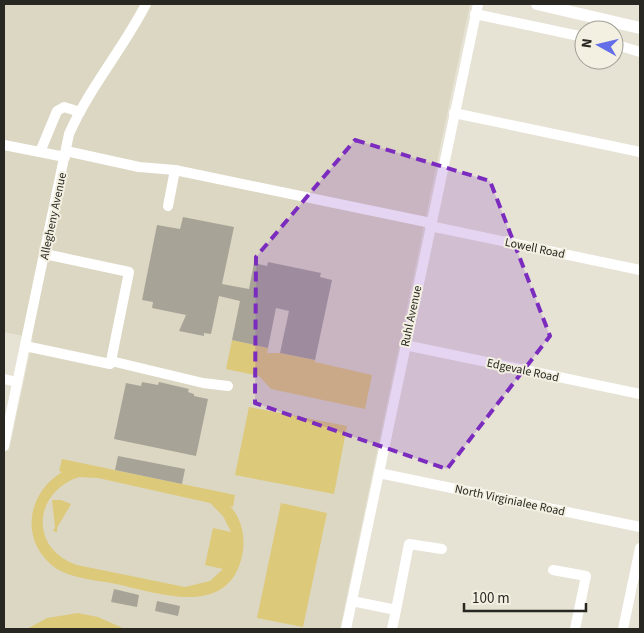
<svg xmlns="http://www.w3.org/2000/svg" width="644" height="633" font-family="'Source Sans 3',sans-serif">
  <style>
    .built { fill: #dcd7c3 }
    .green { fill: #ddc97a; fill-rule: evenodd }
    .building { fill: #a7a497 }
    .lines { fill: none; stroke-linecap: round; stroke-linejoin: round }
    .minor { stroke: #fff; stroke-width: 10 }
    .major { stroke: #fff; stroke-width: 12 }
    .marked { fill: #7b2cbf; fill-opacity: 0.2; stroke: #7b2cbf; stroke-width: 4; stroke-dasharray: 10 6; stroke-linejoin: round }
    .labels { text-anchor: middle; stroke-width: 4; stroke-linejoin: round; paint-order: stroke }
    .street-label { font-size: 12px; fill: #282722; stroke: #f3f0e2 }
  </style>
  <rect width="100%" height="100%" fill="#e6e3d5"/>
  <path class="built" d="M4 4H470L340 629H4V450L9 451 33 338 4 332Z"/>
  <g class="green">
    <path d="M232 340 268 348 267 353H280L315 360V362L372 375 365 409 271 389 259 376 226 369Z"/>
    <path d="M249 407 347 426 334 494 235 475Z"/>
    <path d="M62 459 235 495 233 507 230 506C242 519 246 538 242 556 228 619 158 593 116 584 98 580 73 579 57 569 19 543 26 494 62 472L59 471ZM79 477 98 478 210 503 223 516 231 532 213 528 205 565 223 569 210 581 185 587 77 565C29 549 33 492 79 477Z"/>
    <path d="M52 500H61L71 504 57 528V532L53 531 55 527Z"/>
    <path d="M281 503 327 513 303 627 257 618Z"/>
    <path d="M78 613 98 617 125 629H27L47 618Z"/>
  </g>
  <g class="building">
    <path d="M183 217 234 227 222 284 249 289 254 263 267 266 268 262 321 273 320 277 332 280 315 360 280 353 289 311 276 308 268 348 232 340 240 301 219 296 211 334 204 333V336L179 331 186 315 152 308 153 302 142 300 157 225 180 229Z"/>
    <path d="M142 382 158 385 159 382 189 389 188 392 194 394V396L208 399 196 456 114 439 126 383 141 386Z"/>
    <path d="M118 456 185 469 182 484 115 470Z"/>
    <path d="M114 589 139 595 137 607 111 602Z"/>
    <path d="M157 601 180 606 178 616 155 611Z"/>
  </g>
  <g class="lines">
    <g class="minor">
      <path d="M475 14 584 37"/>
      <path d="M614 44 640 52"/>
      <path d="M454 113 640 152"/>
      <path d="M4 145 65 157"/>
      <path d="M66 151 139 167 175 170 431 223"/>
      <path d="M40 152 57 111 64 107 80 112"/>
      <path d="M168 206 175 170"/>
      <path d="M430 226 640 270"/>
      <path d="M405 345 640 394"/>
      <path d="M25 346 110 364 111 361 129 272 45 254"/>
      <path d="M111 361 203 383 228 386"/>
      <path d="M4 379 17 382"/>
      <path d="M4 446 69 134C89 88 123 49 146 4"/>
      <path d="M379 473 640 527"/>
      <path d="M553 570 586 576 575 629"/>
      <path d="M352 601 396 610 409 544 442 549"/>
      <path d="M346 629 478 4"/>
      <path d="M392 629 396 610"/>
      <path d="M623 629 640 548"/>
    </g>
    <path class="major" d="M537 4 640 28"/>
  </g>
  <path class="marked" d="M355 140 490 181 550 336 447 469 255 403 256 257Z"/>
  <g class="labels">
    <g class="street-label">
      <text transform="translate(53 216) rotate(-78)" y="4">Allegheny Avenue</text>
      <text transform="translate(535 248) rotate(12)" y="4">Lowell Road</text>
      <text transform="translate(411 316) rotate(-78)" y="4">Ruhl Avenue</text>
      <text transform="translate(523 370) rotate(12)" y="4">Edgevale Road</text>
      <text transform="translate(510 500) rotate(12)" y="4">North Virginialee Road</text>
    </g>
  </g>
  <rect width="644" height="633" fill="none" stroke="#282722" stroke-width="10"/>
  <g transform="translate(599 45) rotate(278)"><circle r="24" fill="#f3f0e2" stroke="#a2a095"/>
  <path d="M0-4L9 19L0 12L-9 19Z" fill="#646ee7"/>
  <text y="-8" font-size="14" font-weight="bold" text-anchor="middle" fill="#282722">N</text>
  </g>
  <path d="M464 603v8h122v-8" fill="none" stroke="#282722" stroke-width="2.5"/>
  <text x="472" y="603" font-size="15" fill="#282722" stroke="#f3f0e2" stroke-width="4" paint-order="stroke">100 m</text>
</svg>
